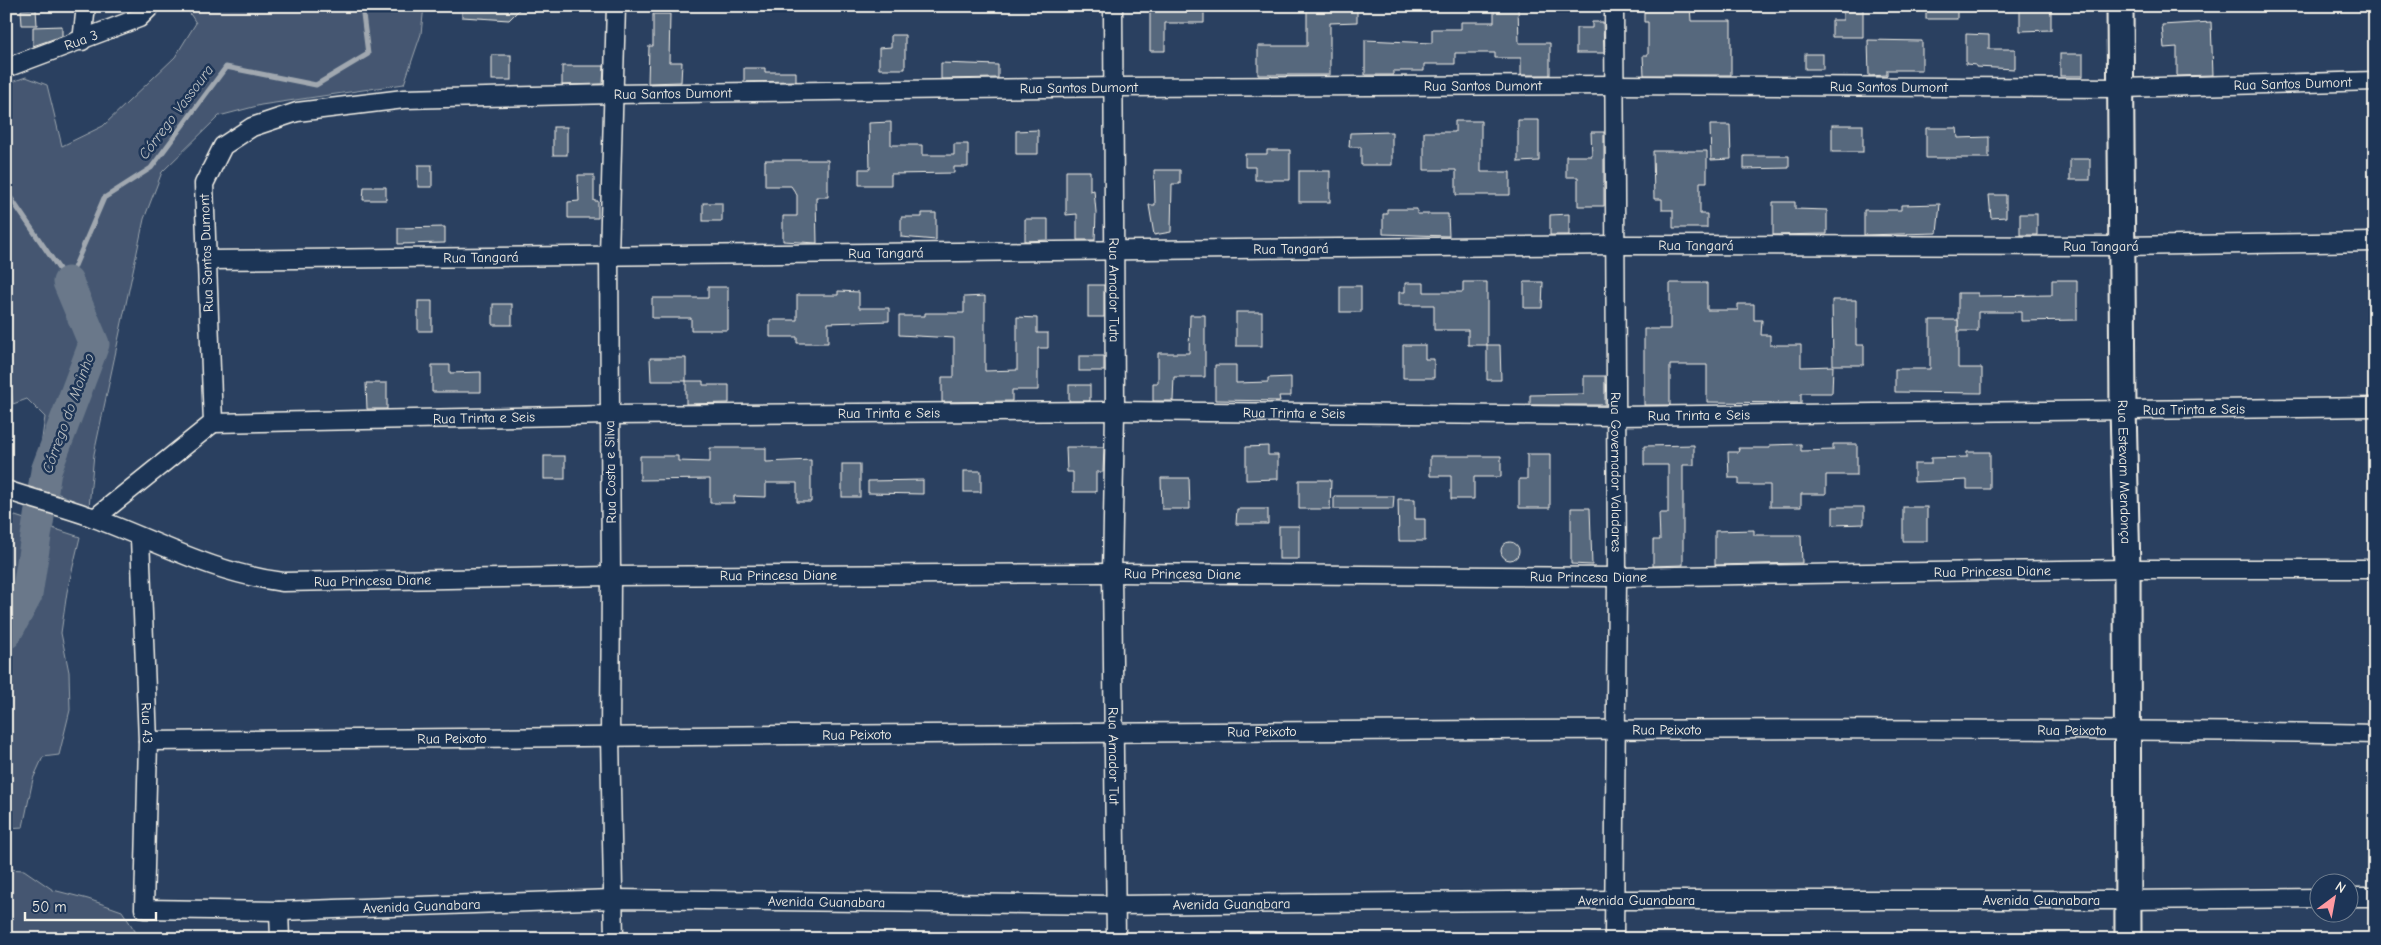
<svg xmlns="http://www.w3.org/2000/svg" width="2381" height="945" font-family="'Comic Neue',sans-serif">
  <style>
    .green { fill: #445771; stroke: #9ca4ac }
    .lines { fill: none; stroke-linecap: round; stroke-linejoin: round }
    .stream { stroke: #a1a8b0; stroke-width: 5 }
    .river { stroke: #6a788a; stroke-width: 31 }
    .building { fill: #56677d; stroke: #f4f1e8 }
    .street-casing { stroke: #f4f1e8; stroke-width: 21 }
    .secondary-casing { stroke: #f4f1e8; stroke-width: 29 }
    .street { stroke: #1d3557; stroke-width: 18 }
    .secondary { stroke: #1d3557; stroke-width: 25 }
    .labels { text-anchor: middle; stroke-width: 5; stroke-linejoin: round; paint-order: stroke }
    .street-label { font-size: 14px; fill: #f4f1e8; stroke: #1d3557 }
    .water-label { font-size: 15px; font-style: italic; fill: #bdc1c2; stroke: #1d3557 }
  </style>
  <rect width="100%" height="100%" fill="#2a4060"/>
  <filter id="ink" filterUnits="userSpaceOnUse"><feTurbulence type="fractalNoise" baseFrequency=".02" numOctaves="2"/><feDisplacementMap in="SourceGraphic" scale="10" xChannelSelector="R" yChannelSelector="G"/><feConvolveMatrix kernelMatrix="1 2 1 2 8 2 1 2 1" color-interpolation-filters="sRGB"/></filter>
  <g filter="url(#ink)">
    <g class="green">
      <path d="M185 6H424L421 34 404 84 261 105 219 116 162 172 144 219 94 454 89 507 52 491 39 460 45 417 27 399 13 404 6 349V84L26 77 47 85 62 146 103 126 175 57 196 23Z"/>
      <path d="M2363 6H2375V23Z"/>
      <path d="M6 513 80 537 67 592 61 633 69 672 70 710 59 755 43 757 33 779 23 827 6 828Z"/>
      <path d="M6 869 24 870 53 890 88 899 122 911 137 934V939H6Z"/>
    </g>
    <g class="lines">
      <g class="stream">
        <path d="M6 191 68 282"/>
        <path d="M68 282 104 198 151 168 226 67 316 85 368 54 362 6"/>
      </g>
      <path class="river" d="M6 634 27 595 46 471 94 344 68 282"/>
    </g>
    <g class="building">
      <path d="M462 6H523L509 20 462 17Z"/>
      <path d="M1307 6H1357V22L1330 23V75H1258V46H1307Z"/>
      <path d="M1494 6H1518L1519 43H1550V75H1521V58H1495V53H1455V64H1424V71H1393V75H1365V40L1432 43V29H1461V22H1494Z"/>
      <path d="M1644 6H1690L1691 21H1731V75H1644L1643 55H1648V22H1644Z"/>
      <path d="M1843 6H1863V37H1832V20H1843Z"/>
      <rect x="1926" y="6" width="31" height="13"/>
      <path d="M1150 7H1204V23H1165V51H1150Z"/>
      <path d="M36 9 37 25H22L21 10Z"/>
      <path d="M2020 9H2051V30L2020 31Z"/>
      <path d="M653 14H670L669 62H682L681 82 648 83 649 46H653Z"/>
      <path d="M1592 22H1603L1604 53H1576V28H1592Z"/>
      <path d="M2211 22 2213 75 2177 76V47L2164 48 2162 25Z"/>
      <path d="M62 26V36L33 46V27Z"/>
      <path d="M1966 34 1989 35V49H2015V69L1976 67V65L1966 64Z"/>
      <path d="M891 35H905V69H879V48L891 47Z"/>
      <path d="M1868 40 1922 41V70H1887V75L1869 76Z"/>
      <rect x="1805" y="54" width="18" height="15"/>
      <rect x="2060" y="54" width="23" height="22"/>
      <rect x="492" y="55" width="19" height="25"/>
      <path d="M941 63 998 65V78L941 79Z"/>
      <path d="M562 66H604L603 84 562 85Z"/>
      <path d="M744 68H765V72H796V81L744 82Z"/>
      <path d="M1518 120H1539V161L1518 162Z"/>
      <path d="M1455 121H1481V172H1510V195H1456V170H1424V132H1455Z"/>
      <path d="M891 122V145H922V155H954V144H968V167H954V173L891 174V185H859V169H870L869 123Z"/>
      <path d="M1710 125H1730L1731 159 1711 160Z"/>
      <rect x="1832" y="125" width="31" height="27"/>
      <rect x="553" y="127" width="14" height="28"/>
      <path d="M1926 128H1957L1958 138 1989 137V158H1926Z"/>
      <path d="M1038 130V154H1016V131Z"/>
      <path d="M1392 132V165H1361V147H1349L1350 133Z"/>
      <path d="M1591 132H1604V206H1578V177H1566V156H1592Z"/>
      <path d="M1267 150H1290V180H1255V167H1245V154H1267Z"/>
      <path d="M1653 151H1707V182H1700V214H1707V228H1673V210H1662V199H1654Z"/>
      <path d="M1744 156H1789V168L1744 169Z"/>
      <rect x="2070" y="159" width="20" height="21"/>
      <path d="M765 160H828V197H816L817 243 783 241V216H797V195L791 186H765Z"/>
      <rect x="418" y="165" width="14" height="22"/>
      <path d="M1154 170H1180V184H1172L1171 232 1154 235 1149 205H1155Z"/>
      <path d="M1066 171H1090V191L1094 190 1096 212 1095 240H1077V214L1066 215Z"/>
      <rect x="1299" y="171" width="31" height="31"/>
      <path d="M578 175H594V201H598V218H568V202L579 201Z"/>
      <path d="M364 187H386V200H363Z"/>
      <path d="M1989 195H2006V217L1991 218Z"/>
      <path d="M1773 202H1795V209L1827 210V234L1773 235Z"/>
      <rect x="703" y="203" width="19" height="18"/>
      <path d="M1940 204 1937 233 1864 235V210H1901V205Z"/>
      <path d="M1387 209H1417V214H1448L1449 236 1383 234V214H1387Z"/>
      <path d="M922 213H936V240L901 237V217H922Z"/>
      <path d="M1569 214V235H1550V215Z"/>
      <rect x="2020" y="214" width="17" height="21"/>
      <path d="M1025 219H1048V240L1025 241Z"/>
      <path d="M445 227V243L398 244V228Z"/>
      <path d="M2052 280H2077V320L2021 321V312H1978V331H1958V293H1978V296L2052 295Z"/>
      <path d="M1463 282H1487V345H1468V330H1434V305H1399V292H1405V283H1424V292H1463Z"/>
      <path d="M1524 282H1543L1542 308H1524Z"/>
      <path d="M1670 283H1707V310H1738V304H1754V320H1762L1761 335H1770V345H1801V367L1833 366 1832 393H1801V403L1707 402V365H1670V405H1644V329H1670Z"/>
      <rect x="1088" y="285" width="16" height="32"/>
      <rect x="1340" y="286" width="21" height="26"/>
      <path d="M708 287H728V330H691V318H652V298H708Z"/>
      <path d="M838 291 859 292V308H889V321L828 323V343H797V337H770V320H797V295H838Z"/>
      <path d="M985 296V371L1017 370V317L1037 318V333H1048V348H1038V390H1012V401L942 402V377H954V338L899 335V316H925V313H964V297Z"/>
      <path d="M1832 300H1856V345H1864V365H1833Z"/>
      <rect x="418" y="301" width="14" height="30"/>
      <rect x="493" y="304" width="19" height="21"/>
      <rect x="1236" y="312" width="26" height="34"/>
      <path d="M1190 315H1205V377H1174L1173 401H1153V383H1158V353H1189Z"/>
      <path d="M1930 320H1958V368H1982V393L1895 392V369H1930Z"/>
      <path d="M1403 345H1425V359H1434V378H1403Z"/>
      <path d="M1487 345H1500L1501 380H1487Z"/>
      <rect x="1079" y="356" width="25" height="15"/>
      <path d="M650 358H686V381H651Z"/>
      <path d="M432 365H450V373L481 372V392H432Z"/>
      <path d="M1215 365H1236V383L1268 382V378L1291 377V396H1279L1280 401 1215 400Z"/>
      <path d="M1584 376H1605V405H1530V395L1584 394Z"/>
      <path d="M686 381H703V385H729V403L686 404Z"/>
      <path d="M366 383H387V409H367Z"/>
      <rect x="1069" y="385" width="21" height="16"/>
      <path d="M1801 444V451L1833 450V444H1857V475H1826V494H1801V507H1770V485H1739V478H1729L1728 452H1739L1738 448H1770V445Z"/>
      <path d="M1694 445V465H1683V565L1653 566V540H1660L1659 513H1668V465H1644V446Z"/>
      <path d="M1268 446V455H1278V479L1246 480V447Z"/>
      <path d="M1066 447H1104L1103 472H1096V492H1073V472H1067Z"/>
      <path d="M710 448H766V462L811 460V502H797V483H766V497L734 496V503H710V479L640 480V456H678V461L710 462Z"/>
      <path d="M1967 452H1990V489H1967V480L1914 482V464H1931V458L1967 457Z"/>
      <path d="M1527 454H1550V508H1519V479H1527Z"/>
      <rect x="544" y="456" width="21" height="23"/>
      <path d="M1430 456H1501V477H1474V499H1451V476H1430Z"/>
      <rect x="842" y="464" width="18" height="33"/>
      <rect x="964" y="471" width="17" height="21"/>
      <path d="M1161 478H1189L1190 509H1162Z"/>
      <path d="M923 480V494L868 493V481Z"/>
      <path d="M1299 480H1331L1330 509H1299Z"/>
      <path d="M1334 496H1394L1393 509H1334Z"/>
      <path d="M1398 499H1415V519H1425V541H1399Z"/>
      <path d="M1833 507H1864V524L1833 525Z"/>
      <rect x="1903" y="507" width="24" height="34"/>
      <path d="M1571 508H1590L1592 565 1571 564Z"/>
      <path d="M1237 509H1268V524H1236Z"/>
      <rect x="1279" y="526" width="20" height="33"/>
      <path d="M1754 530V535H1801L1802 563 1715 565V531Z"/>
      <circle cx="1510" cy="551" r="9"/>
    </g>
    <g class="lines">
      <defs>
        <g id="street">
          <path id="s1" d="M1113 6 1115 411 1112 573 1116 939"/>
          <path id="s2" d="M1614 6 1617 577 1614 939"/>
          <path d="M82 41 86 6"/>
          <path id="s3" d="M6 68 139 18 151 6"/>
          <path id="s4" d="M206 260 1615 245 2122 246 2375 242"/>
          <path id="s5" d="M213 423 609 415 1115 411 1616 416 2375 407"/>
          <path id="s6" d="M6 490C35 500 65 507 94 518 159 542 212 573 283 582L611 576 1112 573 1617 577 2127 569H2375"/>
          <path id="s7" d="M95 518 213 423 204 184 223 146 252 127 297 112 404 99 614 94 1115 87 1614 85 2122 88 2375 81"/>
          <path id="s8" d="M140 538 148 741 144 909 279 911 613 899 1116 905 1614 900H2127L2318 898"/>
          <path id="s9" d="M148 741C596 737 1043 732 1491 730 1785 729 2080 728 2375 734"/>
          <path d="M2348 897H2375"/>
          <path d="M279 911 280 939"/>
          <path d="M614 939 610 737 611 576 609 255 616 6"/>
        </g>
        <g id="secondary">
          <path id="s10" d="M2120 6 2123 408 2127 569 2128 939"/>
        </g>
      </defs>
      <use href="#street" class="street-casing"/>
      <use href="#secondary" class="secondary-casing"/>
      <use href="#street" class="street"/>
      <use href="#secondary" class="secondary"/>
    </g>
  </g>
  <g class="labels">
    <g class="street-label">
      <text dy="5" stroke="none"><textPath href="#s3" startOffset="80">Rua 3</textPath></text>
      <text dy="5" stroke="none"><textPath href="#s7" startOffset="2512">Rua Santos Dumont</textPath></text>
      <text dy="5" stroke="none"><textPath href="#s7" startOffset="1702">Rua Santos Dumont</textPath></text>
      <text dy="5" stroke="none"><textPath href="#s7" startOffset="2108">Rua Santos Dumont</textPath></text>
      <text dy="5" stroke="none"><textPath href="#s7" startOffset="1298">Rua Santos Dumont</textPath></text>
      <text dy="5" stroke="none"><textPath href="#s7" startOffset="892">Rua Santos Dumont</textPath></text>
      <text dy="5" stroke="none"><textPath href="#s4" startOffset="1490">Rua Tangará</textPath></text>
      <text dy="5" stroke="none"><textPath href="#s4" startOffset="1895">Rua Tangará</textPath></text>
      <text dy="5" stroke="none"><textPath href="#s4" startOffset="1085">Rua Tangará</textPath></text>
      <text transform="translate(206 253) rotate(-92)" y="5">Rua Santos Dumont</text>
      <text dy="5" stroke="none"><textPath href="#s4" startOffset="680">Rua Tangará</textPath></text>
      <text dy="5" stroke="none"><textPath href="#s4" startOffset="275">Rua Tangará</textPath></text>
      <text dy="5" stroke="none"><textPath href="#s1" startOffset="284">Rua Amador Tuta</textPath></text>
      <text dy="5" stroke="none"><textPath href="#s5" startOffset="1981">Rua Trinta e Seis</textPath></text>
      <text dy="5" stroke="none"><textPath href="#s5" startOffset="676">Rua Trinta e Seis</textPath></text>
      <text dy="5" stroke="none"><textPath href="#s5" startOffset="1081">Rua Trinta e Seis</textPath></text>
      <text dy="5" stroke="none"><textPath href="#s5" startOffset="1486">Rua Trinta e Seis</textPath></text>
      <text dy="5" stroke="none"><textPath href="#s5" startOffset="271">Rua Trinta e Seis</textPath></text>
      <text transform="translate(610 472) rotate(-91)" y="5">Rua Costa e Silva</text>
      <text dy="5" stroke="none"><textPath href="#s2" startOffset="466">Rua Governador Valadares</textPath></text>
      <text dy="5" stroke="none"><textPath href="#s10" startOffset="466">Rua Estevam Mendonça</textPath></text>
      <text dy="5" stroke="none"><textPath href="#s6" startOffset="2002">Rua Princesa Diane</textPath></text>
      <text dy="5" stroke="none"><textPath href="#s6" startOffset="1192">Rua Princesa Diane</textPath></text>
      <text dy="5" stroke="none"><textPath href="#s6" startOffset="788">Rua Princesa Diane</textPath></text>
      <text dy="5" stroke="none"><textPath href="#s6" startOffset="1598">Rua Princesa Diane</textPath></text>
      <text dy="5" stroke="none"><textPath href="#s6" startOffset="382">Rua Princesa Diane</textPath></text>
      <text dy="5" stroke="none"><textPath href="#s8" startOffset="185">Rua 43</textPath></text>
      <text dy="5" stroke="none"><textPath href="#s9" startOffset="1519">Rua Peixoto</textPath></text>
      <text dy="5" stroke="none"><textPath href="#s9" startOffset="1924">Rua Peixoto</textPath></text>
      <text dy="5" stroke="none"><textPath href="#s9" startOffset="1114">Rua Peixoto</textPath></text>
      <text dy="5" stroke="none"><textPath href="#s9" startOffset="709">Rua Peixoto</textPath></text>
      <text dy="5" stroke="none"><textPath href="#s9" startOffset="304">Rua Peixoto</textPath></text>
      <text dy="5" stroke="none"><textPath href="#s1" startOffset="750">Rua Amador Tut</textPath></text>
      <text dy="5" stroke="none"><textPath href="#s8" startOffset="1864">Avenida Guanabara</textPath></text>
      <text dy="5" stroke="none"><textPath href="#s8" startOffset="2269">Avenida Guanabara</textPath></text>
      <text dy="5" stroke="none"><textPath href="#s8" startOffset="1054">Avenida Guanabara</textPath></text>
      <text dy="5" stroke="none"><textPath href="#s8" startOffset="1459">Avenida Guanabara</textPath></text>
      <text dy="5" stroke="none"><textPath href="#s8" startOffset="649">Avenida Guanabara</textPath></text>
    </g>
    <g class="water-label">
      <text transform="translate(176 112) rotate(-53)" y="5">Córrego Vassoura</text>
      <text transform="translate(68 413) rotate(-70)" y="5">Córrego do Moinho</text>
    </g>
  </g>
  <rect width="2381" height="945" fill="none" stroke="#1d3557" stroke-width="25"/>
  <rect x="12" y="12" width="2356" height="920" fill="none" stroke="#f4f1e8" stroke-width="2" filter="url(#ink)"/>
  <g transform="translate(2334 898) rotate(32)"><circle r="24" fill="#1d3557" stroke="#738091"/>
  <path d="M0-4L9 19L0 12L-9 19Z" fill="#ff9aa2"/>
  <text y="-8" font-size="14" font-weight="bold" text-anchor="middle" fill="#f4f1e8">N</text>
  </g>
  <path d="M25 912v8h131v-8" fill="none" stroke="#f4f1e8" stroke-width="2.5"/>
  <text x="32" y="912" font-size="15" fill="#f4f1e8" stroke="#1d3557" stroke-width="4" paint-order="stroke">50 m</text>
</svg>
